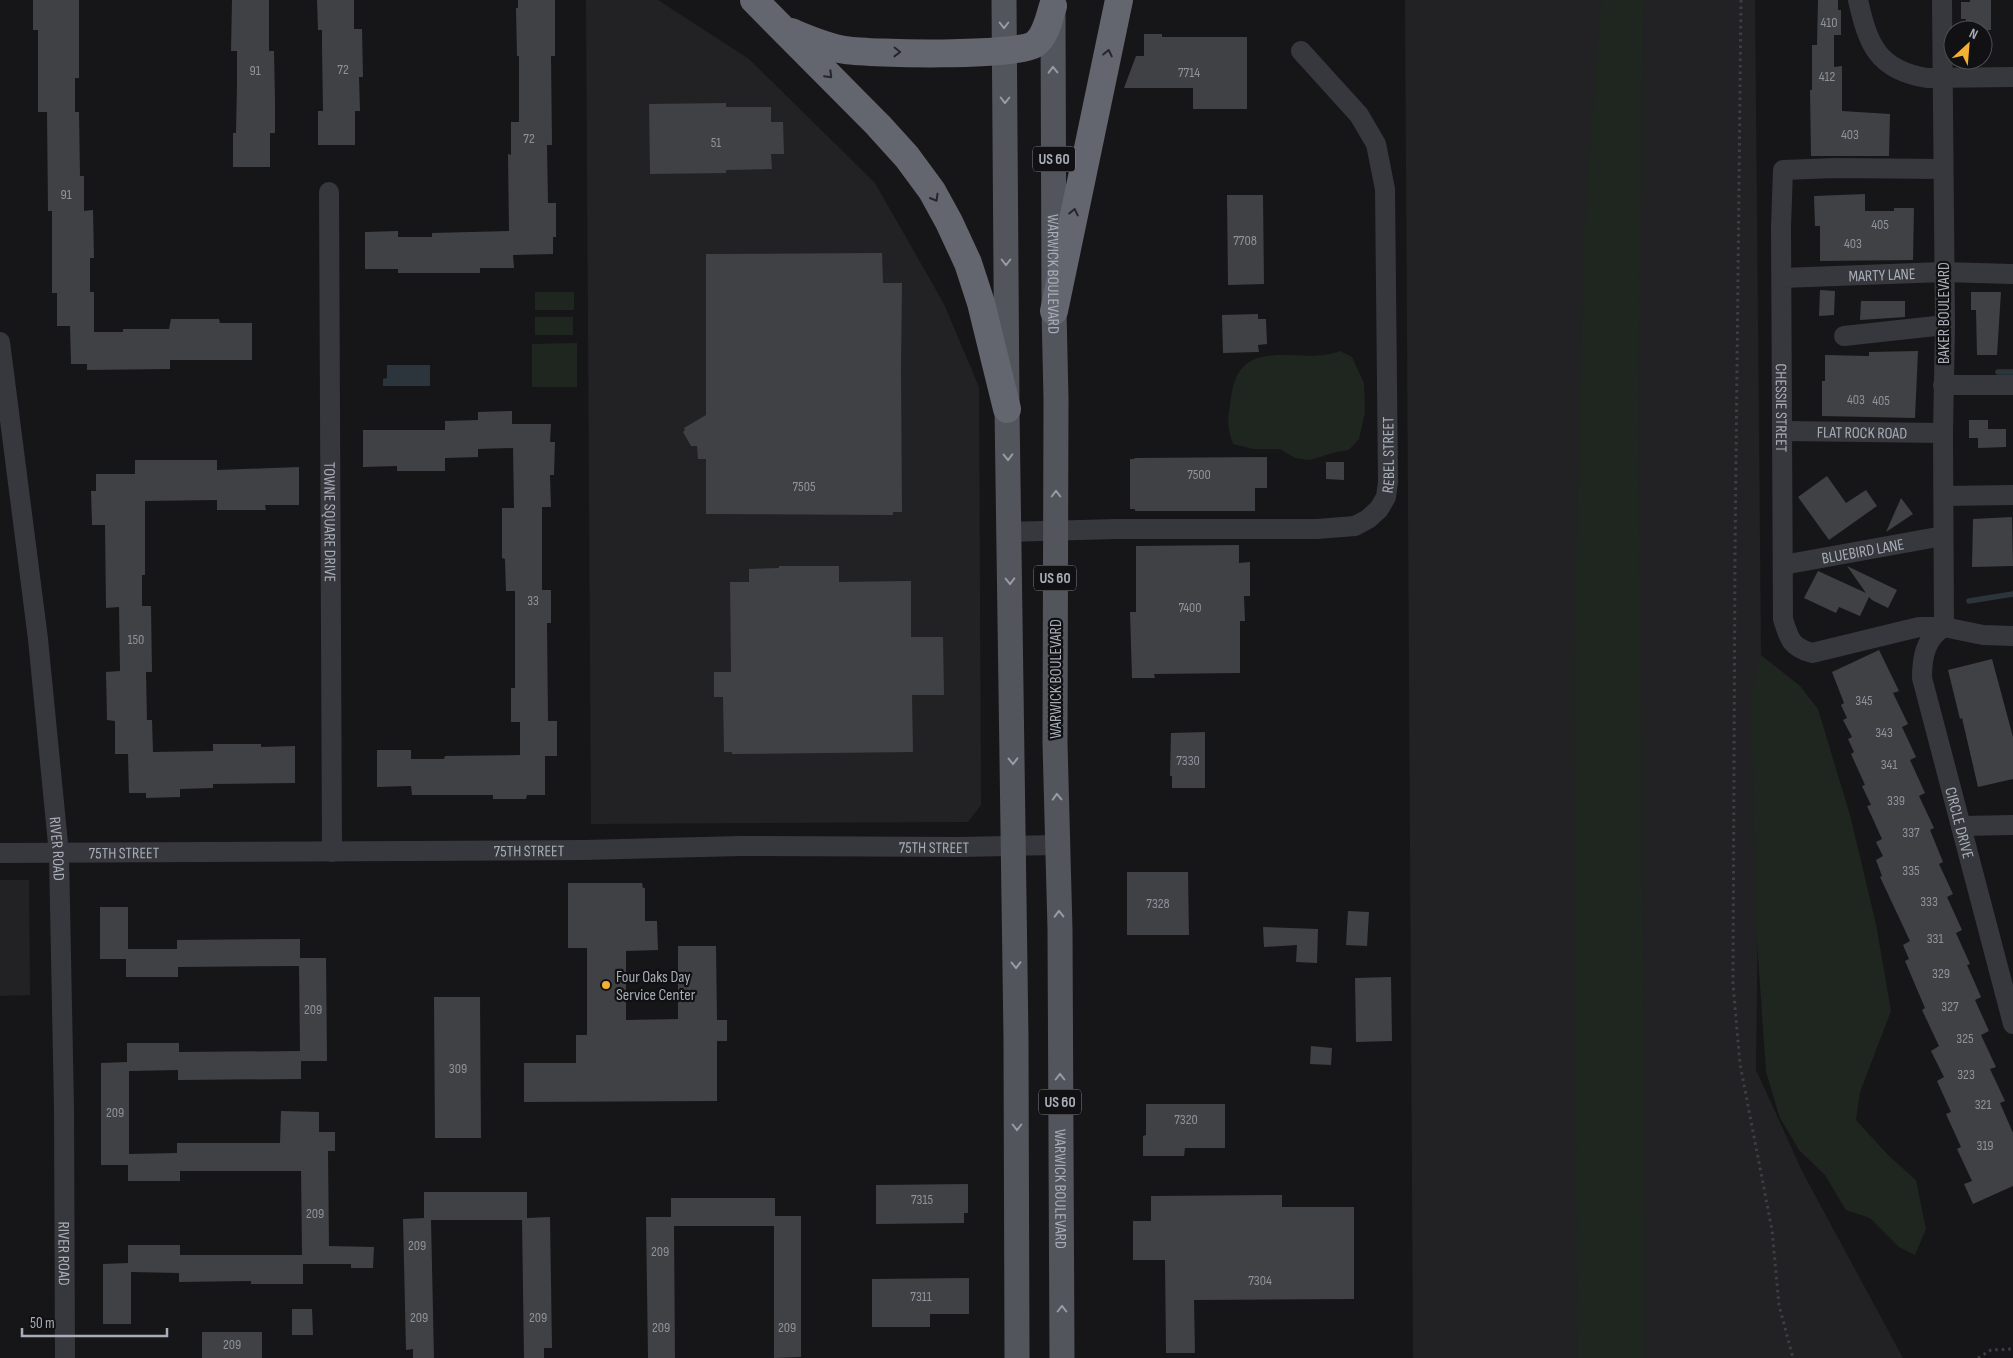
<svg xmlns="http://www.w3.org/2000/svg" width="2013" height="1358" font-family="'Sofia Sans Condensed',sans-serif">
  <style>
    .built { fill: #222225 }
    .green { fill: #1e261f }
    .water { fill: #2c353c }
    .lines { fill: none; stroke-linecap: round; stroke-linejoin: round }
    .stream { stroke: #2c353c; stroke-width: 5.5 }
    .building { fill: #404145 }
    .path { stroke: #3d3f44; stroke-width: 3; stroke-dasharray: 2.5 4; stroke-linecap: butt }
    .minor { stroke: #37383d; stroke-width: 20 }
    .major { stroke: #53555c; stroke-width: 25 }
    .highway { stroke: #63666e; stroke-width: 28 }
    .oneway { stroke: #979ba6 }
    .oneway2 { stroke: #26262a }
    .poi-dot { fill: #f2b134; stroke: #111113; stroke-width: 2 }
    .labels { text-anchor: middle; stroke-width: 4.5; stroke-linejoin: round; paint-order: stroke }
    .number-label { font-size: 14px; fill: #8e929b }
    .shield { fill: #111113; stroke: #7b7e86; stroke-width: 1 }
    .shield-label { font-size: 15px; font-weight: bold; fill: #a8adb8 }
    .street-label { font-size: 16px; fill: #a8adb8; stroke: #111113 }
    .poi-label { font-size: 16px; fill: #a8adb8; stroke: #111113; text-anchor: start }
  </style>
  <rect width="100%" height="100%" fill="#161618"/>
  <g class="built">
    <path d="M586 0H658L749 59 875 183 944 304 979 387 981 805 968 822 591 824Z"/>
    <path d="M1405 0H1755L1761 649 1756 1070 1803 1173 1903 1358H1413Z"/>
    <path d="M0 880H29L30 995 0 996Z"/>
  </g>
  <g class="green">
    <path d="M1601 0H1643L1638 408 1646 1358H1577L1574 657 1584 231Z"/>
    <rect x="535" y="292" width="39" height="18"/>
    <rect x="535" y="317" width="38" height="18"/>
    <path d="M577 343V387H532V344Z"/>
    <path d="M1340 351 1352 357 1364 383 1365 413 1359 439 1349 450 1336 452 1310 460 1295 458 1280 449H1253L1233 444C1226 424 1228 418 1231 398 1239 331 1299 367 1340 351Z"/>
    <path d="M1761 655 1800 686 1818 709 1850 815 1876 924 1891 1011 1860 1092 1856 1120 1889 1156 1916 1180 1926 1229 1915 1255 1899 1247 1870 1218 1846 1210 1825 1175 1799 1150 1780 1118 1766 1072 1756 927 1751 692Z"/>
  </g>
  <path class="water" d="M387 365H430V386H383V379L387 378Z"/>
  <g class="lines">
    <g class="stream">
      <path d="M1998 372H2013"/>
      <path d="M1969 601 2013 594"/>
    </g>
  </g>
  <g class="building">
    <path d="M33 0H79V78H75V112H79L80 176H84V211L93 210 94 258H90V292H94V332H123V329H169L171 319H219L220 323H252V360H170V369L87 370V364H71L70 326H57V293H52V211H48L47 112H38V30H33Z"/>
    <path d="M232 0H269V51H274L275 100V133H270V167H233V133H236L237 84V51H231Z"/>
    <path d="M317 0H354V29H362L363 77H359L360 111H355V145H318V111H323L322 47V30H318Z"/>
    <path d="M518 0H555V56H551L552 145H547L548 203H556V237H553V254L513 255 514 268H480V273H398V269H365V232L398 231V237H432V233L509 231 508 154 511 155V122H519V56H517L516 8H518Z"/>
    <path d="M1818 0H1838V10H1841V35H1834V67L1842 66V111L1890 114 1889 156H1811L1810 90H1812V45H1817Z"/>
    <path d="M1970 0H1991V30H1966V19H1961V2H1970Z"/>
    <path d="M1144 34H1162V37H1247V109H1193V88H1124L1136 56H1144Z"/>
    <path d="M726 103V107H771V122H783L784 154H771L772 169 726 170V173L650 174 649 104Z"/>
    <path d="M1865 194V211H1894V208H1914L1913 260 1820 261V226H1815L1814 196Z"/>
    <path d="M1227 195H1263L1264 284 1228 285Z"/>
    <path d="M882 253 883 283H902L901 370 902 512H893V515L706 514V459H698L697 446H691L683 432 685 430 684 428 706 415V254Z"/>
    <path d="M1820 290 1835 291 1834 315 1819 316Z"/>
    <path d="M1971 292H2001L1997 355H1977L1976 310H1971Z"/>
    <path d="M1861 301H1905V317L1860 320Z"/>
    <path d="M1258 314V319H1266L1267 344 1258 345 1259 352 1223 353 1222 315Z"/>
    <path d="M1918 351 1915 418 1822 416V381H1825V355L1869 356V352Z"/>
    <path d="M512 411V424H551L550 442H555L554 475H550L551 507H542V590H551V623H547L548 721H557V756H545V795H527L526 799H493V795H412L411 786 377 787V750H411V759H444L445 756 520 755V722H511V688H515V591H506L505 559 502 558V508H514L513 448 478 449V457L445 458V471H397V466L363 467V430H445V421L478 420V412Z"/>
    <path d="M1969 420H1988V429H2006V447L1978 448V438H1969Z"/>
    <path d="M1267 457V488H1255V511H1135V509H1130V459H1135L1134 458Z"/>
    <path d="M135 460H217V470L299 467V505H265L266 510H217V500L145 501V575H142V606H151L152 672H146L147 720H152L153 752 213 751V744H261V747L295 746V783L213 784V788L180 789V797L146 798V793H129L128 754H115V721L107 720 106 672 120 671 119 607 106 608 105 525H92L91 491H96V474H135Z"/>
    <path d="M1326 462H1344V480L1326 479Z"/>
    <path d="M1827 476 1846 503 1866 490 1877 506 1829 540 1798 497Z"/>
    <path d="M1901 498 1913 514 1886 532Z"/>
    <path d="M2012 517 2013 566 1972 567 1973 519Z"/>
    <path d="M1239 545V563L1250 562V596H1244L1245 621H1240V673L1154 674 1155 678H1132L1130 612H1136V546Z"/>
    <path d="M779 566H839V582L911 581V637H943L944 695H912L913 752 732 754V752H724L723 697H714V672H731L730 582H749V569L779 568Z"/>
    <path d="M1847 566 1897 590 1888 608 1872 600 1869 597 1860 616 1839 607 1836 613 1804 598 1818 571 1866 593Z"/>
    <path d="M1879 650 1899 691 1893 693 1908 724 1902 727 1916 757 1910 760 1925 793 1919 796 1934 828 1930 830 1943 862 1939 864 1953 894 1947 897 1962 930 1956 933 1970 964 1967 965 1981 997 1975 1000 1989 1031 1981 1035 1996 1067 1990 1069 2005 1101 2000 1103 2013 1133V1186L1973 1204 1964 1184 1972 1181 1957 1149 1961 1147 1946 1114 1951 1112 1937 1081 1944 1077 1931 1051 1939 1046 1922 1010 1925 1008 1905 961 1909 959 1903 945 1910 941 1880 877 1882 876 1876 860 1883 856 1876 842 1882 839 1867 806 1871 805 1862 786 1865 785 1851 754 1854 752 1848 739 1852 737 1843 720 1847 718 1841 705 1844 703 1832 672Z"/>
    <path d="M1992 659 2013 737V779L1978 787 1962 718 1960 719 1948 670Z"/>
    <path d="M1205 732V788H1172V776H1170L1171 733Z"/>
    <path d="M1127 872H1188L1189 935H1127Z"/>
    <path d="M568 883H642L643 888H645V921H657L658 950 626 951V1020L678 1019V946H716L717 1020H727V1041H717V1101L524 1102V1063H576V1035H587V948H568Z"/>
    <path d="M100 907H128V949H177V940L300 939V958H326L327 1061H301V1079L178 1080V1070L129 1071V1154L177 1153V1143H280L281 1111 319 1112V1132H335V1151H328L329 1246 374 1247 373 1268H351V1264H303V1284H251V1281L179 1282V1273L131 1272V1324H103V1264L128 1263V1245H180V1255H302L301 1171H180V1181H128V1165H101V1063L127 1062V1043H179V1052L300 1051 299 966 178 967V977H126V959H100Z"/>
    <path d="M1348 911 1369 912 1367 946 1346 945Z"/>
    <path d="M1263 927 1318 929 1317 963 1296 962 1297 945 1264 947Z"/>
    <path d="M1391 977 1392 1041 1356 1042 1355 978Z"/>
    <path d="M434 997H480L481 1138H435Z"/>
    <path d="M1311 1046 1332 1048 1331 1065 1310 1064Z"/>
    <path d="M1146 1104H1225V1148H1185L1184 1156H1143V1136L1146 1135Z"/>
    <path d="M968 1184V1213H964V1223L876 1224V1185Z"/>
    <path d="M424 1192H527V1218L550 1217 552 1348H544V1358H524L522 1220H431L434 1358H413V1349L406 1350 403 1219 424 1218Z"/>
    <path d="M1282 1195V1207H1354V1299L1194 1300 1195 1353H1166L1165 1260H1133V1221H1151V1196Z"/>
    <path d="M671 1198H775V1216H801V1357L774 1358V1226H674L675 1358H648L646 1217H671Z"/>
    <path d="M969 1278V1314H930V1327H872V1279Z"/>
    <path d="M292 1309H312L313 1335H292Z"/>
    <rect x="202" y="1332" width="60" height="26"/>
  </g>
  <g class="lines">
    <g class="path">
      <path d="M1741 0 1735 554 1733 984 1740 1064 1772 1230 1779 1305 1793 1358"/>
      <path d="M1978 1358 1991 1350 2013 1349"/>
    </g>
    <g class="minor">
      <path d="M1858 0C1868 44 1877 70 1927 78L2013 77"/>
      <path d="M1942 0 1945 325 1943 433 1944 627"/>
      <path id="s1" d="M1943 169 1835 168 1783 170 1781 227 1783 619C1789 639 1791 647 1812 653L1919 627H1944L1983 635 2013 636"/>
      <path id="s2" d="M329 192 332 852"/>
      <path id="s3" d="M1782 278 1943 272 2013 274"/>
      <path d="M1844 336 1945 325"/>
      <path id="s4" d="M0 342 38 639 59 854 64 1108 65 1358"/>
      <path d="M1943 385H2013"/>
      <path id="s5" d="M1782 431 1943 433"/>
      <path d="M1944 496 2013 495"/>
      <path id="s6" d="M1009 532 1116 529H1317L1355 526 1368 519 1379 509 1386 497 1388 482 1385 189 1376 144 1359 115 1301 51"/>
      <path id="s7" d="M1783 565 1943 536"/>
      <path id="s8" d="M1944 627C1925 638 1922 658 1922 678L2013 1024"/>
      <path d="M1961 826 2013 825"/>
      <path id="s9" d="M0 853 584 850 741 846 960 847 1058 845"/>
    </g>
    <g class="major">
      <path d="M1004 0 1007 409 1016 1039 1017 1358"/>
      <path id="s10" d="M1053 10 1054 311 1056 399 1055 743 1060 929 1062 1358"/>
    </g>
    <g class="highway">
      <path d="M754 0 878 125 907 157 932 191 949 222 968 263 981 303 1007 409"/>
      <path d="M791 32C808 39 826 47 845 50 872 54 1016 57 1035 44 1046 36 1049 18 1053 6"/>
      <path d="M1054 311 1119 0"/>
    </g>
  </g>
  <defs><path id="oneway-chevron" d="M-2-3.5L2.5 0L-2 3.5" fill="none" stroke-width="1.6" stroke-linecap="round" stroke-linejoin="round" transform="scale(1.25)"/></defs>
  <g class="oneway">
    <use href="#oneway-chevron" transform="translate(1004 25) rotate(90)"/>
    <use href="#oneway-chevron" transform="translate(1053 70) rotate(-91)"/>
    <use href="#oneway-chevron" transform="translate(1005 100) rotate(90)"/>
    <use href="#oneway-chevron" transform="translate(1006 262) rotate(90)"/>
    <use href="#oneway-chevron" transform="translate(1008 457) rotate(89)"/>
    <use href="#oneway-chevron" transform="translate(1056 494) rotate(-90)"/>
    <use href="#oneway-chevron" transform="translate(1010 581) rotate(89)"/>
    <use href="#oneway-chevron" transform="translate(1013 761) rotate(89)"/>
    <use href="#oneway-chevron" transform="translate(1057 797) rotate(-92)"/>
    <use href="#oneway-chevron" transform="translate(1059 914) rotate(-91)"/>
    <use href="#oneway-chevron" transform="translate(1016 965) rotate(89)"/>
    <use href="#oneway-chevron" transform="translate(1060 1077) rotate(-90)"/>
    <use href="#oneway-chevron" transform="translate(1017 1127) rotate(90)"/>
    <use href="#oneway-chevron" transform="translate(1062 1309) rotate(-90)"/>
  </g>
  <g class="oneway2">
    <use href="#oneway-chevron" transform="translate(897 52) rotate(1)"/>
    <use href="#oneway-chevron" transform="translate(1108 53) rotate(-78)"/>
    <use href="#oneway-chevron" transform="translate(829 75) rotate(45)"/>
    <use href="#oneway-chevron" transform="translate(935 198) rotate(60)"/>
    <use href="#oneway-chevron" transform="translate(1074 212) rotate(-78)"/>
  </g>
  <circle class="poi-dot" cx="606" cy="985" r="5"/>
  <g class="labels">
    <g class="number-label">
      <text x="1829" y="27">410</text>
      <text x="343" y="74">72</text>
      <text x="255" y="75">91</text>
      <text x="1189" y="77">7714</text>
      <text x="1827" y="81">412</text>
      <text x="1850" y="139">403</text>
      <text x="529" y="143">72</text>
      <text x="716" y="147">51</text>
      <text x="66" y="199">91</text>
      <text x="1880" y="229">405</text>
      <text x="1245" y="245">7708</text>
      <text x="1853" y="248">403</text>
      <text x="1856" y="404">403</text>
      <text x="1881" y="405">405</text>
      <text x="1199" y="479">7500</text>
      <text x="804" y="491">7505</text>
      <text x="533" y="605">33</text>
      <text x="1190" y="612">7400</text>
      <text x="136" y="644">150</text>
      <text x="1864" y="705">345</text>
      <text x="1884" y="737">343</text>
      <text x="1188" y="765">7330</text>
      <text x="1889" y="769">341</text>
      <text x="1896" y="805">339</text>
      <text x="1911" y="837">337</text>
      <text x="1911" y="875">335</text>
      <text x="1929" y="906">333</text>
      <text x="1158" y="908">7328</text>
      <text x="1935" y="943">331</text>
      <text x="1941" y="978">329</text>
      <text x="1950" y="1011">327</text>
      <text x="313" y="1014">209</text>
      <text x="1965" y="1043">325</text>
      <text x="458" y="1073">309</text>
      <text x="1966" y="1079">323</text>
      <text x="1983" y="1109">321</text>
      <text x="115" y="1117">209</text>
      <text x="1186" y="1124">7320</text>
      <text x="1985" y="1150">319</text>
      <text x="922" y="1204">7315</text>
      <text x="315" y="1218">209</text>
      <text x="417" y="1250">209</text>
      <text x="660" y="1256">209</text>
      <text x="1260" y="1285">7304</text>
      <text x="921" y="1301">7311</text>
      <text x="419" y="1322">209</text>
      <text x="538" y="1322">209</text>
      <text x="661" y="1332">209</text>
      <text x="787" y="1332">209</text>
      <text x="232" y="1349">209</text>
    </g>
    <g class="shield">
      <rect x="1033" y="146.5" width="42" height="25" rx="4"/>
      <rect x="1034" y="565.5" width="42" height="25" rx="4"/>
      <rect x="1039" y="1089.5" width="42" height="25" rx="4"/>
    </g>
    <g class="shield-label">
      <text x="1054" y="164">US 60</text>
      <text x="1055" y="583">US 60</text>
      <text x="1060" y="1107">US 60</text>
    </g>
    <g class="street-label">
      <text dy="6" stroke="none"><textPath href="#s10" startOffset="264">WARWICK BOULEVARD</textPath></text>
      <text dy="6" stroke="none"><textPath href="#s3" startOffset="100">MARTY LANE</textPath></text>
      <text transform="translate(1943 313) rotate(-90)" y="6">BAKER BOULEVARD</text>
      <text dy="6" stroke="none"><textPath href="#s1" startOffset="398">CHESSIE STREET</textPath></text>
      <text dy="6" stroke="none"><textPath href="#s5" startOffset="80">FLAT ROCK ROAD</textPath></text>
      <text dy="6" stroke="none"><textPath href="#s6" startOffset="432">REBEL STREET</textPath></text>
      <text dy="6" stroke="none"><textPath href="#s2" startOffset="330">TOWNE SQUARE DRIVE</textPath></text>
      <text dy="6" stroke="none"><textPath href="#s7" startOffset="81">BLUEBIRD LANE</textPath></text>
      <text transform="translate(1055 679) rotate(-90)" y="6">WARWICK BOULEVARD</text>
      <text dy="6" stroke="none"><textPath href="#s8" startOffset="208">CIRCLE DRIVE</textPath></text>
      <text dy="6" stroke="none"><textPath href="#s9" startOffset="934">75TH STREET</textPath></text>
      <text dy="6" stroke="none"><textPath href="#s4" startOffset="510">RIVER ROAD</textPath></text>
      <text dy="6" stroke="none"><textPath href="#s9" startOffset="529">75TH STREET</textPath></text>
      <text dy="6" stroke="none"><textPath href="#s9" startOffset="124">75TH STREET</textPath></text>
      <text dy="6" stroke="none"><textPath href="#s10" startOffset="1179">WARWICK BOULEVARD</textPath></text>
      <text dy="6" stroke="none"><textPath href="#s4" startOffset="915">RIVER ROAD</textPath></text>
    </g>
    <g class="poi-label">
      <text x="616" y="982">Four Oaks Day<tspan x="616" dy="18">Service Center</tspan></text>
    </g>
  </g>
  <g transform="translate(1968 45) rotate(26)"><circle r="24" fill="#111113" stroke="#4d4f55"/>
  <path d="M0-4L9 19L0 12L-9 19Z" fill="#f2b134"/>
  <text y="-8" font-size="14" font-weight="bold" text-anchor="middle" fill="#a8adb8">N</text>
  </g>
  <path d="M22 1328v8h145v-8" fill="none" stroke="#a8adb8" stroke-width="2.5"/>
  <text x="30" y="1328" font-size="15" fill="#a8adb8" stroke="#111113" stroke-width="4" paint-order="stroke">50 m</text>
</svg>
